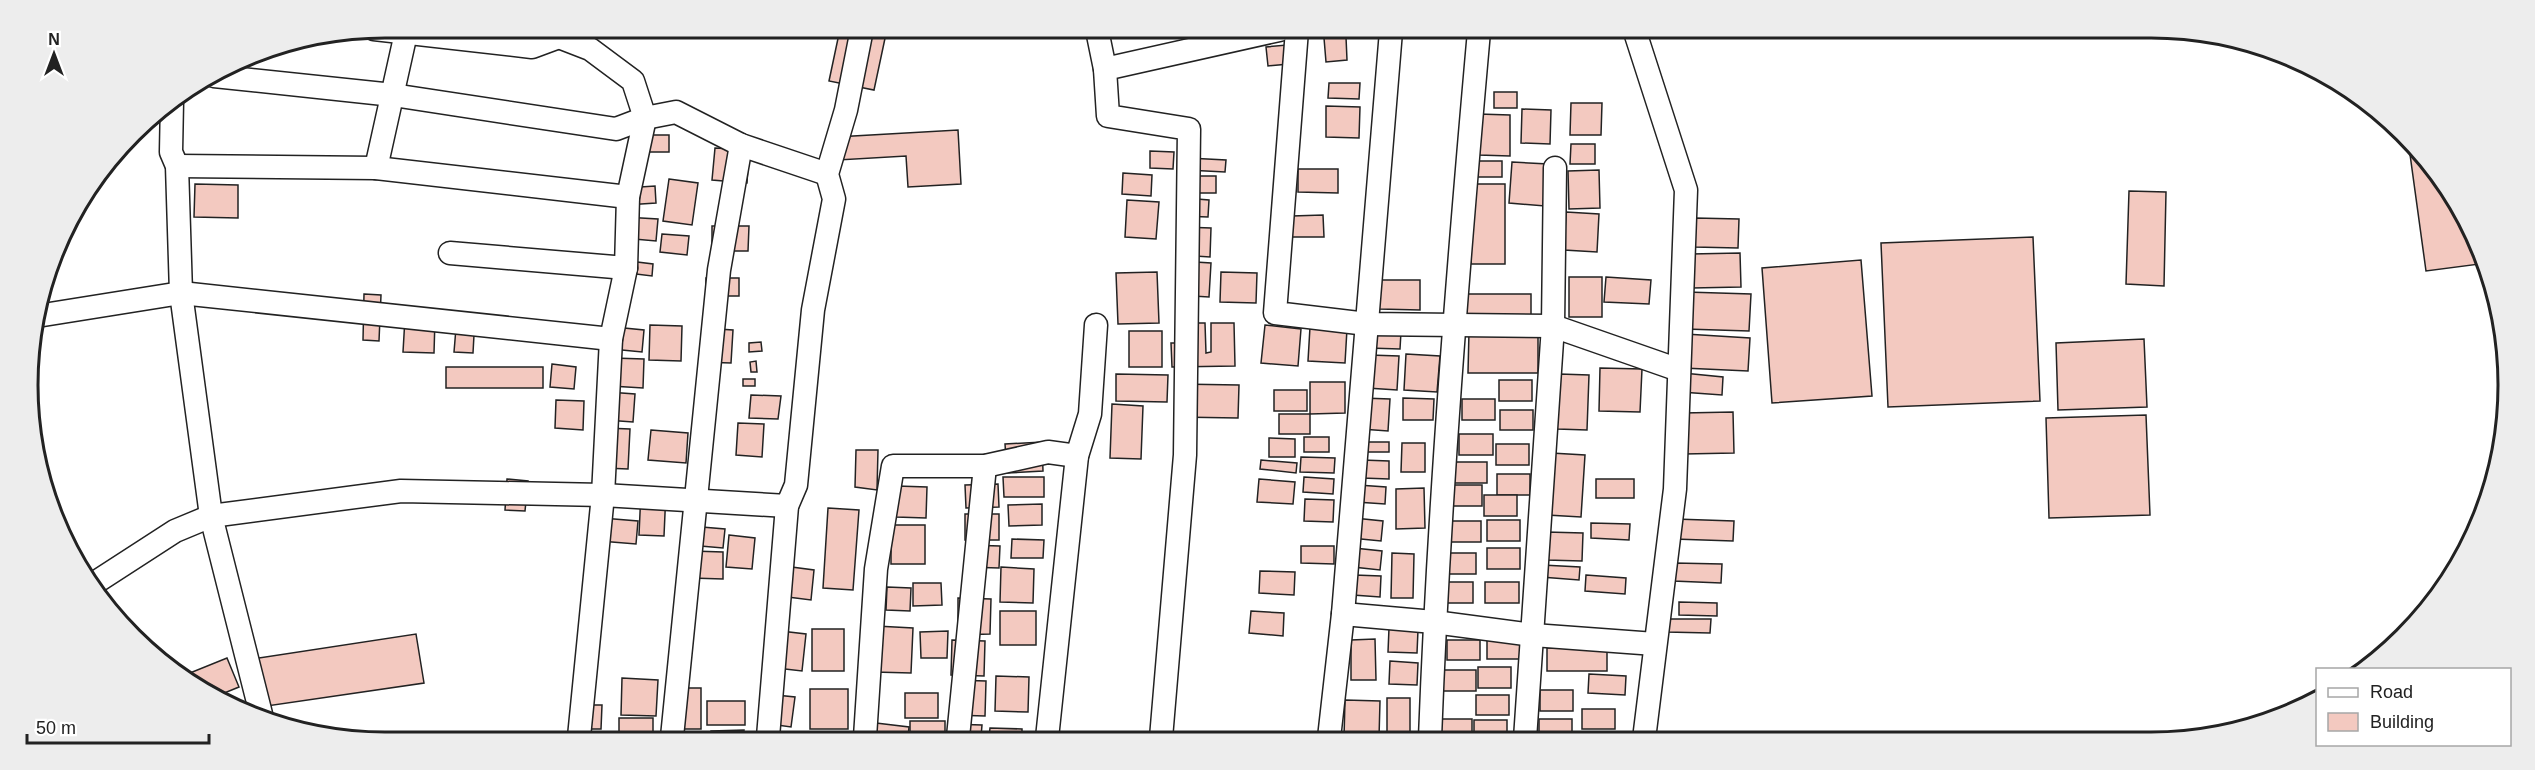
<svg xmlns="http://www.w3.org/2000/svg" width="2535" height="770" font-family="Arial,sans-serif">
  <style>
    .building { fill: #f3c9c0; stroke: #222; stroke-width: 1.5 }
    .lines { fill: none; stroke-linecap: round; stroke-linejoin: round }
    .street-casing { stroke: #222; stroke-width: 25 }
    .street { stroke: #fff; stroke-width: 22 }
    .rim { fill: none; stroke: #222; stroke-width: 3 }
  </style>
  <rect width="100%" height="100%" fill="#fff"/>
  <g class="building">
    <path d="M840 29H887L874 90 829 81Z"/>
    <path d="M1346 37 1347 60 1326 62 1324 38Z"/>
    <path d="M1287 45 1289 64 1268 66 1266 47Z"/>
    <path d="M1329 83H1360L1359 99 1328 98Z"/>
    <rect x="1494" y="92" width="23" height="16"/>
    <path d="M1571 103H1602L1601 135H1570Z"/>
    <path d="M1326 106 1360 107 1359 138 1326 137Z"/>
    <path d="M1522 109 1551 110 1550 144 1521 143Z"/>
    <path d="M1478 114 1510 115V156L1478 155Z"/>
    <path d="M958 130 961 184 908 187 906 156 838 160 836 137Z"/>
    <rect x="632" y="135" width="37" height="17"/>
    <path d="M1571 144H1595V164H1570Z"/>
    <path d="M2409 147 2448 186 2480 264 2426 271Z"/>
    <path d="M715 148 749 150 747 183 712 180Z"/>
    <path d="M1150 151 1174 152 1173 169 1150 168Z"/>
    <path d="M1188 158 1226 160 1225 172 1187 170Z"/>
    <rect x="1476" y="161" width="26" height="16"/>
    <path d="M1512 162 1548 164 1545 206 1509 203Z"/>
    <path d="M1298 169H1338V193L1298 192Z"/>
    <path d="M1599 170 1600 208 1569 209 1568 171Z"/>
    <path d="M1123 173 1152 175 1151 196 1122 194Z"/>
    <rect x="1177" y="176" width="39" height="17"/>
    <path d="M669 179 698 183 692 225 663 221Z"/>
    <path d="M195 184 238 185V218L194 217Z"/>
    <rect x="1471" y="184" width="34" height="80"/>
    <path d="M655 186 656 203 626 205 625 188Z"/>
    <path d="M2129 191 2166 192 2164 286 2126 284Z"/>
    <path d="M1184 198 1209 200 1208 217 1182 216Z"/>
    <path d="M1127 200 1159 202 1156 239 1125 237Z"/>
    <path d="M1566 212 1599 214 1597 252 1564 250Z"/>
    <path d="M1323 215 1324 237H1292V216Z"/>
    <path d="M624 217 658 219 656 241 623 238Z"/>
    <path d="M1695 218 1739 219 1738 248 1694 247Z"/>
    <path d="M712 226H749L748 251H712Z"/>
    <path d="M1182 227 1211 228 1210 257 1180 255Z"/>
    <path d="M662 234 689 236 687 255 660 252Z"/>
    <path d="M2033 237 2040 401 1888 407 1881 243Z"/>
    <path d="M1740 253 1741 287 1692 288 1691 254Z"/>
    <path d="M621 260 653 264 652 276 620 272Z"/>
    <path d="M1861 260 1872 396 1772 403 1762 268Z"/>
    <path d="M1179 261 1211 263 1209 297 1176 295Z"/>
    <path d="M1157 272 1159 323 1118 324 1116 273Z"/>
    <path d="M1221 272 1257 273 1256 303 1220 302Z"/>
    <rect x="1569" y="277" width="33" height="40"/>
    <path d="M1606 277 1651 280 1649 304 1604 302Z"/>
    <rect x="706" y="278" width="33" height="18"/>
    <path d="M1379 280H1420V310L1379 309Z"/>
    <path d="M1686 292 1751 294 1749 331 1685 329Z"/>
    <path d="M364 294 381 295 379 341 363 340Z"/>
    <rect x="1466" y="294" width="65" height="21"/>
    <path d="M457 316 475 317 473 353 454 352Z"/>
    <path d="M405 318 435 319 434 353 403 352Z"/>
    <path d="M1185 323H1205L1206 353 1211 352V323H1234L1235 366 1172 367 1171 343H1186Z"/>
    <path d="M650 325 682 326 681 361 649 360Z"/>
    <path d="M1265 325 1301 329 1298 366 1261 363Z"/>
    <path d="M614 327 644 330 642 352 612 349Z"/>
    <path d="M1310 327 1347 329 1345 363 1308 361Z"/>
    <path d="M702 328 733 330 731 363 700 362Z"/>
    <path d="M1369 330 1401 332 1400 349 1368 348Z"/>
    <rect x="1129" y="331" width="33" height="36"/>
    <path d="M1469 331H1538V373H1468Z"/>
    <path d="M1685 334 1750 338 1748 371 1683 368Z"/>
    <path d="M2144 339 2147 407 2058 410 2056 343Z"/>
    <path d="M761 342 762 351 749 352V343Z"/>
    <path d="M1406 354 1440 356 1437 392 1404 390Z"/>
    <path d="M1369 355 1399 356 1397 390 1367 388Z"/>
    <path d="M613 358 644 359 643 388 611 386Z"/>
    <path d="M756 361 757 372H751L750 362Z"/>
    <path d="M552 364 576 367 574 389 550 387Z"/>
    <rect x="446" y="367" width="97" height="21"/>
    <path d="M1600 368 1642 369 1640 412 1599 411Z"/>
    <path d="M1683 373 1723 377 1722 395 1681 392Z"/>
    <path d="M1116 374 1168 375 1167 402 1116 401Z"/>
    <path d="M1559 374 1589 375 1587 430 1557 429Z"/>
    <rect x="743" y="379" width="12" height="7"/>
    <rect x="1499" y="380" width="33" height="21"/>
    <path d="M1310 382H1345V413L1310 414Z"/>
    <path d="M1177 384 1239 385 1238 418 1177 417Z"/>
    <rect x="1274" y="390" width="33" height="21"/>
    <path d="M608 392 635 394 633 422 606 420Z"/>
    <path d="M751 395 781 396 778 419 749 418Z"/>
    <path d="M1362 398 1390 399 1388 431 1361 429Z"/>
    <path d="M1403 398 1434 399 1433 420H1403Z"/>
    <rect x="1462" y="399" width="33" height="21"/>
    <path d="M556 400 584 401 583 430 555 428Z"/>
    <path d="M1112 404 1143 406 1141 459 1110 458Z"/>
    <rect x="1500" y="410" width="33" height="20"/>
    <path d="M1733 412 1734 453 1684 454 1683 413Z"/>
    <rect x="1279" y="414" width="31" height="20"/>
    <path d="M2146 415 2150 515 2049 518 2046 418Z"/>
    <path d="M738 423 764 424 762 457 736 455Z"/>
    <path d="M605 428 630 429 628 469 604 468Z"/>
    <path d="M651 430 688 433 686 463 648 460Z"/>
    <rect x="1459" y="434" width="34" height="21"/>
    <rect x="1304" y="437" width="25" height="15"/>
    <path d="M1269 438 1295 439V457H1269Z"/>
    <path d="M1042 442 1043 471 1007 473 1005 444Z"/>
    <rect x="1361" y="442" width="28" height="10"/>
    <path d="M1402 443H1425V472H1401Z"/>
    <rect x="1496" y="444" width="33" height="21"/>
    <path d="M856 450H878L877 490 855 487Z"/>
    <path d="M1551 453 1585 455 1581 517 1547 515Z"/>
    <path d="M1301 457 1335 458 1334 473 1300 472Z"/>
    <path d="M1261 460 1297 463 1296 473 1260 469Z"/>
    <path d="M1362 460 1389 461V479L1362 478Z"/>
    <rect x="1454" y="462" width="33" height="21"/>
    <rect x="1497" y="474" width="33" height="21"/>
    <path d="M1003 477H1044V497H1004Z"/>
    <path d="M1304 477 1334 479 1333 494 1303 492Z"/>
    <path d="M507 479 528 481 525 511 505 510Z"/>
    <path d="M1259 479 1295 482 1293 504 1257 502Z"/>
    <rect x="1596" y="479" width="38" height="19"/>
    <path d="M998 484 999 507 966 508 965 485Z"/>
    <path d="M1358 485 1386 487 1385 504 1356 502Z"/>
    <rect x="1450" y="485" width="32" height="21"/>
    <path d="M897 486 927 487 926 518 896 517Z"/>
    <path d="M1424 488 1425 528 1396 529V489Z"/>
    <path d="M641 491H666L664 536 639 535Z"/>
    <rect x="1484" y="495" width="33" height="21"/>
    <path d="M1305 499 1334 500 1333 522 1304 521Z"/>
    <path d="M1042 504V525L1009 526 1008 505Z"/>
    <path d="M828 508 859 510 853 590 823 588Z"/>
    <rect x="965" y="514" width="34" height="26"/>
    <path d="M602 518 638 521 636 544 600 541Z"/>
    <path d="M1354 518 1383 521 1381 541 1351 538Z"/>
    <path d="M1675 519 1734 521 1733 541 1674 539Z"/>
    <rect x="1487" y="520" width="33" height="21"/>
    <rect x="1448" y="521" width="33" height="21"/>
    <path d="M1591 523 1630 524 1629 540 1591 538Z"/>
    <rect x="891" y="525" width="34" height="39"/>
    <path d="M690 526 725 529 723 548 689 545Z"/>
    <path d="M1546 532 1583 533 1582 561 1546 560Z"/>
    <path d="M729 535 755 538 752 569 726 567Z"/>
    <path d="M1012 539 1044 540 1043 558H1011Z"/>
    <path d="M967 545 1000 546 999 568 966 567Z"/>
    <path d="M1301 546H1334V564L1301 563Z"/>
    <path d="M1354 548 1382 551 1380 570 1353 567Z"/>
    <rect x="1487" y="548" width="33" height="21"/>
    <path d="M692 551 723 552V579L691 578Z"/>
    <path d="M1392 553 1414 554 1413 598H1391Z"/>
    <rect x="1444" y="553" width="32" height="21"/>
    <path d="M1674 563 1722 564 1721 583 1673 581Z"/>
    <path d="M1542 565 1580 567 1579 580 1541 577Z"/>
    <path d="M784 566 814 570 811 600 780 596Z"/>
    <path d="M1001 567 1034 569 1033 603 1000 602Z"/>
    <path d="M1260 571 1295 572 1294 595 1259 593Z"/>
    <path d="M1354 575 1381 576 1380 597 1353 595Z"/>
    <path d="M1586 575 1626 578 1625 594 1585 591Z"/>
    <rect x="1440" y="582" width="33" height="21"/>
    <rect x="1485" y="582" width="34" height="21"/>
    <path d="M913 583H941L942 605 913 606Z"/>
    <path d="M887 587 911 588 910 611 886 610Z"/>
    <path d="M958 598 991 599 990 634 958 635Z"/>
    <path d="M1679 602 1717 603V616L1679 615Z"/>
    <rect x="1000" y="611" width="36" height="34"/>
    <path d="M1251 611 1284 613 1283 636 1249 633Z"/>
    <path d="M1666 619H1711L1710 633 1666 632Z"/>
    <path d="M876 626 913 628 911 673 874 672Z"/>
    <path d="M1389 628 1418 630 1417 653 1388 652Z"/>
    <rect x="812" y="629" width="32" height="42"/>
    <path d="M772 630 806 634 802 671 768 667Z"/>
    <path d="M948 631 947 658H921L920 632Z"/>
    <path d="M416 634 424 683 260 707 252 659Z"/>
    <rect x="1487" y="638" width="33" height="21"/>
    <path d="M1375 639 1376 680H1351V640Z"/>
    <path d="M952 640 985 641 984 676 951 675Z"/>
    <rect x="1447" y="640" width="33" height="20"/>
    <rect x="1547" y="648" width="60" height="23"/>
    <path d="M227 658 239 687 217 696 186 682 180 677Z"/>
    <path d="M1390 661 1418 663 1417 685 1389 684Z"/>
    <rect x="1478" y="667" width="33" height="21"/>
    <rect x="1443" y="670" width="33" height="21"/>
    <path d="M1589 674 1626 676 1625 695 1588 693Z"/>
    <path d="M996 676 1029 677 1028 712 995 711Z"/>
    <path d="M622 678 658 680 656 716 621 715Z"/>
    <path d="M953 680 986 681 985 716 952 715Z"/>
    <rect x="669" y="688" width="32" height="41"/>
    <rect x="810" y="689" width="38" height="40"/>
    <rect x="1540" y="690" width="33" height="21"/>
    <rect x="905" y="693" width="33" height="25"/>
    <path d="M766 694 795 697 791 727 763 723Z"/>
    <rect x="1476" y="695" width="33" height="20"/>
    <rect x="1387" y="698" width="23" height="35"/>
    <path d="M1345 700 1380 701 1379 738H1344Z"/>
    <rect x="707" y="701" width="38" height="24"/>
    <path d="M574 705H602L601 729H573Z"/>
    <rect x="1582" y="709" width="33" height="20"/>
    <rect x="619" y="718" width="34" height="19"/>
    <rect x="1439" y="719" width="33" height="19"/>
    <rect x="1539" y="719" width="33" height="20"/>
    <path d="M1474 720H1507V739L1474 738Z"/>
    <rect x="910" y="721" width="35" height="16"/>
    <path d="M876 723 909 727 908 737H875Z"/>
    <path d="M949 724 982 725 981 737H948Z"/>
    <path d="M990 728 1022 729V738L989 737Z"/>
    <path d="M744 730V737H711V731Z"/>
    <rect x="578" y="733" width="27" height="4"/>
    <rect x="1578" y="737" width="33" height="2"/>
  </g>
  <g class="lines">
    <defs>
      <g id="street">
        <path d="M551 28 559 37 590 49 633 81 645 118 628 197 626 268 611 339 603 495 579 737"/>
        <path d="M374 29 532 47 559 37"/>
        <path d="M1097 30 1105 69"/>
        <path d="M1297 30 1275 313 1367 324 1553 326 1679 370"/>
        <path d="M1635 32 1686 190 1675 489 1644 739"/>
        <path d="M214 76 393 95 616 129 645 118 676 112 741 145 827 174"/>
        <path d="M172 101 171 152 177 166 181 293 211 516 261 714"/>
        <path d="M177 166 376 168 628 197"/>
        <path d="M376 168 406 33"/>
        <path d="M450 253 626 268"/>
        <path d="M37 316 181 293 611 339"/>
        <path d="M90 586 175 531 211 516 401 491 603 495 787 506"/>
        <path d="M1343 614 1434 622 1533 635 1655 644"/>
        <path d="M672 737 719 270 741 145"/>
        <path d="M768 737 787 506 796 485 813 310 834 199 827 174 846 110 862 29"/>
        <path d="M865 737 876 569 893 466H985L1048 452 1077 456"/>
        <path d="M958 737 985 466"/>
        <path d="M1047 738 1077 456 1090 414 1096 325"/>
        <path d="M1161 738 1185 455 1189 129 1108 116 1105 69 1279 30"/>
        <path d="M1329 738 1343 614 1391 31"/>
        <path d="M1430 738C1439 502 1458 267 1479 31"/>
        <path d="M1525 739 1553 326 1555 168"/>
      </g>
    </defs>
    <use href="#street" class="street-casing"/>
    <use href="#street" class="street"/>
  </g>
  <path d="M0 0H2535V770H0ZM385 38H2151A347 347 0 0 1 2498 385V385A347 347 0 0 1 2151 732H385A347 347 0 0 1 38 385V385A347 347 0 0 1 385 38Z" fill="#ededed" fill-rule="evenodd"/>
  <path class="rim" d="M385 38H2151A347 347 0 0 1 2498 385V385A347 347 0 0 1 2151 732H385A347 347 0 0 1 38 385V385A347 347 0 0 1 385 38Z"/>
  <rect x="2316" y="668" width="195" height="78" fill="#ffffff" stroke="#a7a7a7" stroke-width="1.5"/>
  <rect x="2328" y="688" width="30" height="9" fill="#ffffff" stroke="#a7a7a7" stroke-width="1.5"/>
  <text x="2370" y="698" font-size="18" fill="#222222">Road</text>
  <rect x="2328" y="713" width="30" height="18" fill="#f3c9c0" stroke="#a7a7a7" stroke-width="1.5"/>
  <text x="2370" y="728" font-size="18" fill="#222222">Building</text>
  <g transform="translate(54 54)" stroke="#ffffff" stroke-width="4.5" paint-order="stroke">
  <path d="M0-4.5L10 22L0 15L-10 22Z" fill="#222222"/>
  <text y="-9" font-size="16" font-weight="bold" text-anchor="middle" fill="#222222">N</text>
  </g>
  <path d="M27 734v9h182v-9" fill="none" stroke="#222222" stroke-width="3"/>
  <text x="36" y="734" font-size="18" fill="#222222" stroke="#ffffff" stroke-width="4.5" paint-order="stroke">50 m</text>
</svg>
